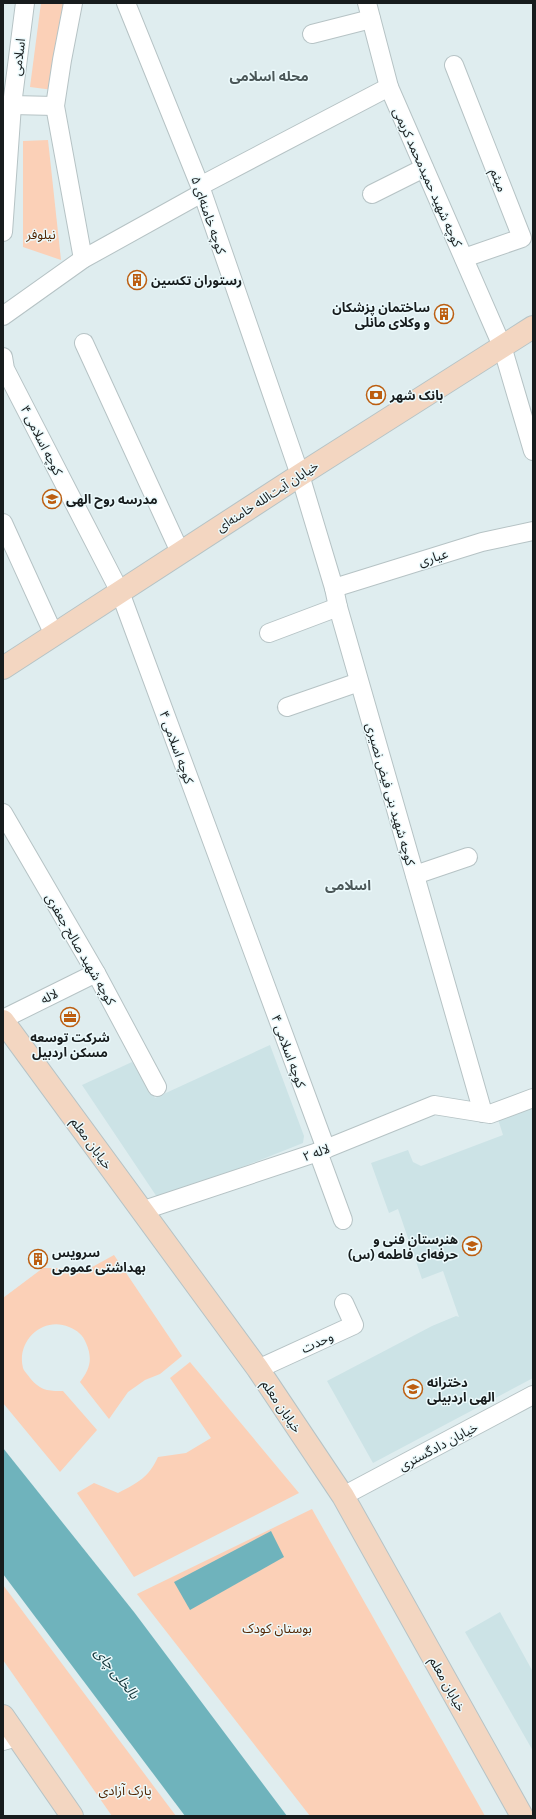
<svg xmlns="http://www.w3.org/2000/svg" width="536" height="1819" font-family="'IBM Plex Sans','Noto Sans Arabic',sans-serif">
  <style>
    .built { fill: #cce3e6 }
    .green { fill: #fbd0b7 }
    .water { fill: #6fb3bc }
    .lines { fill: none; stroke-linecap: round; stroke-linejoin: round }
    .minor-casing { stroke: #b6c3c5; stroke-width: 20 }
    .secondary-casing { stroke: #b6c3c5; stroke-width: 24 }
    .minor { stroke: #fff; stroke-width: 18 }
    .secondary { stroke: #f3d6c1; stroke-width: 22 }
    .labels { text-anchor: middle; stroke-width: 3; stroke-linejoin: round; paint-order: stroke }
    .street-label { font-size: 13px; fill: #171c1d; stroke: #ecfafc }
    .park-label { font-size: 13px; fill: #532704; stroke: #ecfafc }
    .poi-label { font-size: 13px; font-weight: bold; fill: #171c1d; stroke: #ecfafc; text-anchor: start }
    .neighbourhood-label { font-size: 14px; font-weight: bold; fill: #4b5758; stroke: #ecfafc }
    .water-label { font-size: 14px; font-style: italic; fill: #113337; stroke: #ecfafc }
  </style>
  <rect width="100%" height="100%" fill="#dfedef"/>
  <g class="built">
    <path d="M270 1045 304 1136 303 1143 159 1200 82 1085 132 1062 155 1098Z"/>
    <path d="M533 1101V1378L373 1463 327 1381 432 1326 456 1316 459 1317 443 1271 422 1279 398 1209 389 1213 371 1163 408 1150 413 1162 421 1166 503 1135 496 1113Z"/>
    <path d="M500 1612 533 1672V1751L465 1632Z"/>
  </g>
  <g class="green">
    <path d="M41 3H64L53 90 30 87Z"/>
    <path d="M48 140 61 260 23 247V141Z"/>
    <path d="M114 1255 182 1356 160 1374 145 1380 128 1392 109 1419 80 1382C90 1369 93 1359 86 1343 83 1335 77 1330 69 1327 43 1316 16 1341 23 1368 24 1371 28 1375 30 1378 35 1384 40 1388 47 1390 52 1391 58 1391 63 1391L97 1430 60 1472 3 1403V1298L43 1268H70L85 1271Z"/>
    <path d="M190 1362 299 1493 134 1577 77 1493 94 1483 118 1493C139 1482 148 1478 158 1457L186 1453 211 1438 170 1378Z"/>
    <path d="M312 1509 485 1816H310L137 1594Z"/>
    <path d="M3 1585 176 1816H112L3 1660Z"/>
  </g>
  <g class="water">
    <path d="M3 1448 134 1612 287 1816H185L3 1574Z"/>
    <path d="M271 1531 284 1557 190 1610 174 1582Z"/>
  </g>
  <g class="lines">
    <defs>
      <g id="minor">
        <path d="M73 3 62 60 55 106 83 259"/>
        <path d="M126 3 200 186 300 475 334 588 338 607 483 1113"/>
        <path d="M367 3 389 87 502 346 533 451"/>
        <path d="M312 34 371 19"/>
        <path d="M454 65 522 238 464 258"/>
        <path d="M12 105 55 106"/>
        <path d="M200 186 389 87"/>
        <path d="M372 194 424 168"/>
        <path d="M3 232 12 105 25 3"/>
        <path d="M3 316 83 259 202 193"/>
        <path d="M84 343 180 552"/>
        <path d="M3 357 5 369 120 592 326 1149"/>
        <path d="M3 523 54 635"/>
        <path d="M334 588 482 542 533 531"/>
        <path d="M269 633 338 607"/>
        <path d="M287 707 359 682"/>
        <path d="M3 813 96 973 157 1087"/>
        <path d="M415 875 468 857"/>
        <path d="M3 1019 96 973"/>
        <path d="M318 1152 343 1220"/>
        <path d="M141 1211 318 1152 434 1105 490 1114 533 1098"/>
        <path d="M258 1369 354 1325 344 1303"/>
        <path d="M343 1496 533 1395"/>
        <path d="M3 1741 17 1737"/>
      </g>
      <g id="secondary">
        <path d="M3 668 300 475 533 327"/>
        <path d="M3 1021 258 1369 343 1496 522 1816"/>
        <path d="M3 1716 72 1816"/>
      </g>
    </defs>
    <use href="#minor" class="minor-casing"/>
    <use href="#secondary" class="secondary-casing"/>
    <use href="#minor" class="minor"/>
    <use href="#secondary" class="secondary"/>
  </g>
  <defs>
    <symbol id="building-ring" viewBox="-11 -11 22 22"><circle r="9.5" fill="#ecfafc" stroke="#bc5e10" stroke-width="1.5"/><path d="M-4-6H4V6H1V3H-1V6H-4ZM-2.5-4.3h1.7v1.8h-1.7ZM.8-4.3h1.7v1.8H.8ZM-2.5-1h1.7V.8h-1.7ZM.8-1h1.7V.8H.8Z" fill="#bc5e10"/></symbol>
    <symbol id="bank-ring" viewBox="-11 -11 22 22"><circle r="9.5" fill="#ecfafc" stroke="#bc5e10" stroke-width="1.5"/><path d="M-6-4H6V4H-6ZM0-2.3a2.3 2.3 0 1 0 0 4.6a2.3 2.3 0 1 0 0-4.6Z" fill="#bc5e10"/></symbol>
    <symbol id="school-ring" viewBox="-11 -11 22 22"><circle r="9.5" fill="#ecfafc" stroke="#bc5e10" stroke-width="1.5"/><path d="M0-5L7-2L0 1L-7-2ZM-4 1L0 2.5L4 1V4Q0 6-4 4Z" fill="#bc5e10"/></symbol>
    <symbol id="office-ring" viewBox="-11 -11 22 22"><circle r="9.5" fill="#ecfafc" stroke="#bc5e10" stroke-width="1.5"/><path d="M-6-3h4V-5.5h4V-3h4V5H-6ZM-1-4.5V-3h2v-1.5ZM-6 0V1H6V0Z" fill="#bc5e10"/></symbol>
  </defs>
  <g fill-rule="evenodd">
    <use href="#building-ring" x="126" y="269" width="22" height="22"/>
    <use href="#building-ring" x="433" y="303" width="22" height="22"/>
    <use href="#bank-ring" x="365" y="384" width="22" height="22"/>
    <use href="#school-ring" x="41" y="488" width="22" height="22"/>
    <use href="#office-ring" x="59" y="1006" width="22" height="22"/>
    <use href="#school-ring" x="461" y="1235" width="22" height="22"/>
    <use href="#building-ring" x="27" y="1248" width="22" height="22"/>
    <use href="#school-ring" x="402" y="1378" width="22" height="22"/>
  </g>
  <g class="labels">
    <g class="street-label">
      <text transform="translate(18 57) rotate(-83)" y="5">اسلامی</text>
      <text transform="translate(428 177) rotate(66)" y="5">کوچه شهید حمیدمحمد کریمی</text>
      <text transform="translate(499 180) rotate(69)" y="5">میثم</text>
      <text transform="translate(209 215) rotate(71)" y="5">کوچه خامنه‌ای ۵</text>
      <text transform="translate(42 440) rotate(63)" y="5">کوچه اسلامی ۴</text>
      <text transform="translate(267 496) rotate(-33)" y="5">خیابان آیت‌الله خامنه‌ای</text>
      <text transform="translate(433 557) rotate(-17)" y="5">عیاری</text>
      <text transform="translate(177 747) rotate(70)" y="5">کوچه اسلامی ۴</text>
      <text transform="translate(391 794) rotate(74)" y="5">کوچه شهید بنی فیض نصیری</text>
      <text transform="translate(81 949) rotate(60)" y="5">کوچه شهید صالح جعفری</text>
      <text transform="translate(49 996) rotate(-27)" y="5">لاله</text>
      <text transform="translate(289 1051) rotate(70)" y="5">کوچه اسلامی ۴</text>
      <text transform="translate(92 1143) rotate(54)" y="5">خیابان معلم</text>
      <text transform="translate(316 1152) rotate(-20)" y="5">لاله ۲</text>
      <text transform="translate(317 1342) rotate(-25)" y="5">وحدت</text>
      <text transform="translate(282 1406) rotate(56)" y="5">خیابان معلم</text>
      <text transform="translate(438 1446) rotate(-28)" y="5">خیابان دادگستری</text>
      <text transform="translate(448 1684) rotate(61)" y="5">خیابان معلم</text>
    </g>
    <g class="park-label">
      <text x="41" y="239">نیلوفر</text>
      <text x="277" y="1633">بوستان کودک</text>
      <text x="125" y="1795">پارک آزادی</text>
    </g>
    <g class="poi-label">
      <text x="151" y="285">رستوران تکسین</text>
      <text x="430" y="312" text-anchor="end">ساختمان پزشکان<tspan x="430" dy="15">و وکلای مانلی</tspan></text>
      <text x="390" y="400">بانک شهر</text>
      <text x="66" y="504">مدرسه روح الهی</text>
      <text x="70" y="1042" text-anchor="middle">شرکت توسعه<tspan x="70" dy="15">مسکن اردبیل</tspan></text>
      <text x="458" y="1244" text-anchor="end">هنرستان فنی و<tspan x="458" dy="15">حرفه‌ای فاطمه (س)</tspan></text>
      <text x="52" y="1257">سرویس<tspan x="52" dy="15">بهداشتی عمومی</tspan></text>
      <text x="427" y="1387">دخترانه<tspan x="427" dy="15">الهی اردبیلی</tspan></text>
    </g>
    <g class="neighbourhood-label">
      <text x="269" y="81">محله اسلامی</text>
      <text x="348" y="890">اسلامی</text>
    </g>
    <g class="water-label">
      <text transform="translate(117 1673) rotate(51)" y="5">بالخلی چای</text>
    </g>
  </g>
  <rect width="536" height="1819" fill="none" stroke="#171c1d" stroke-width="8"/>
</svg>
